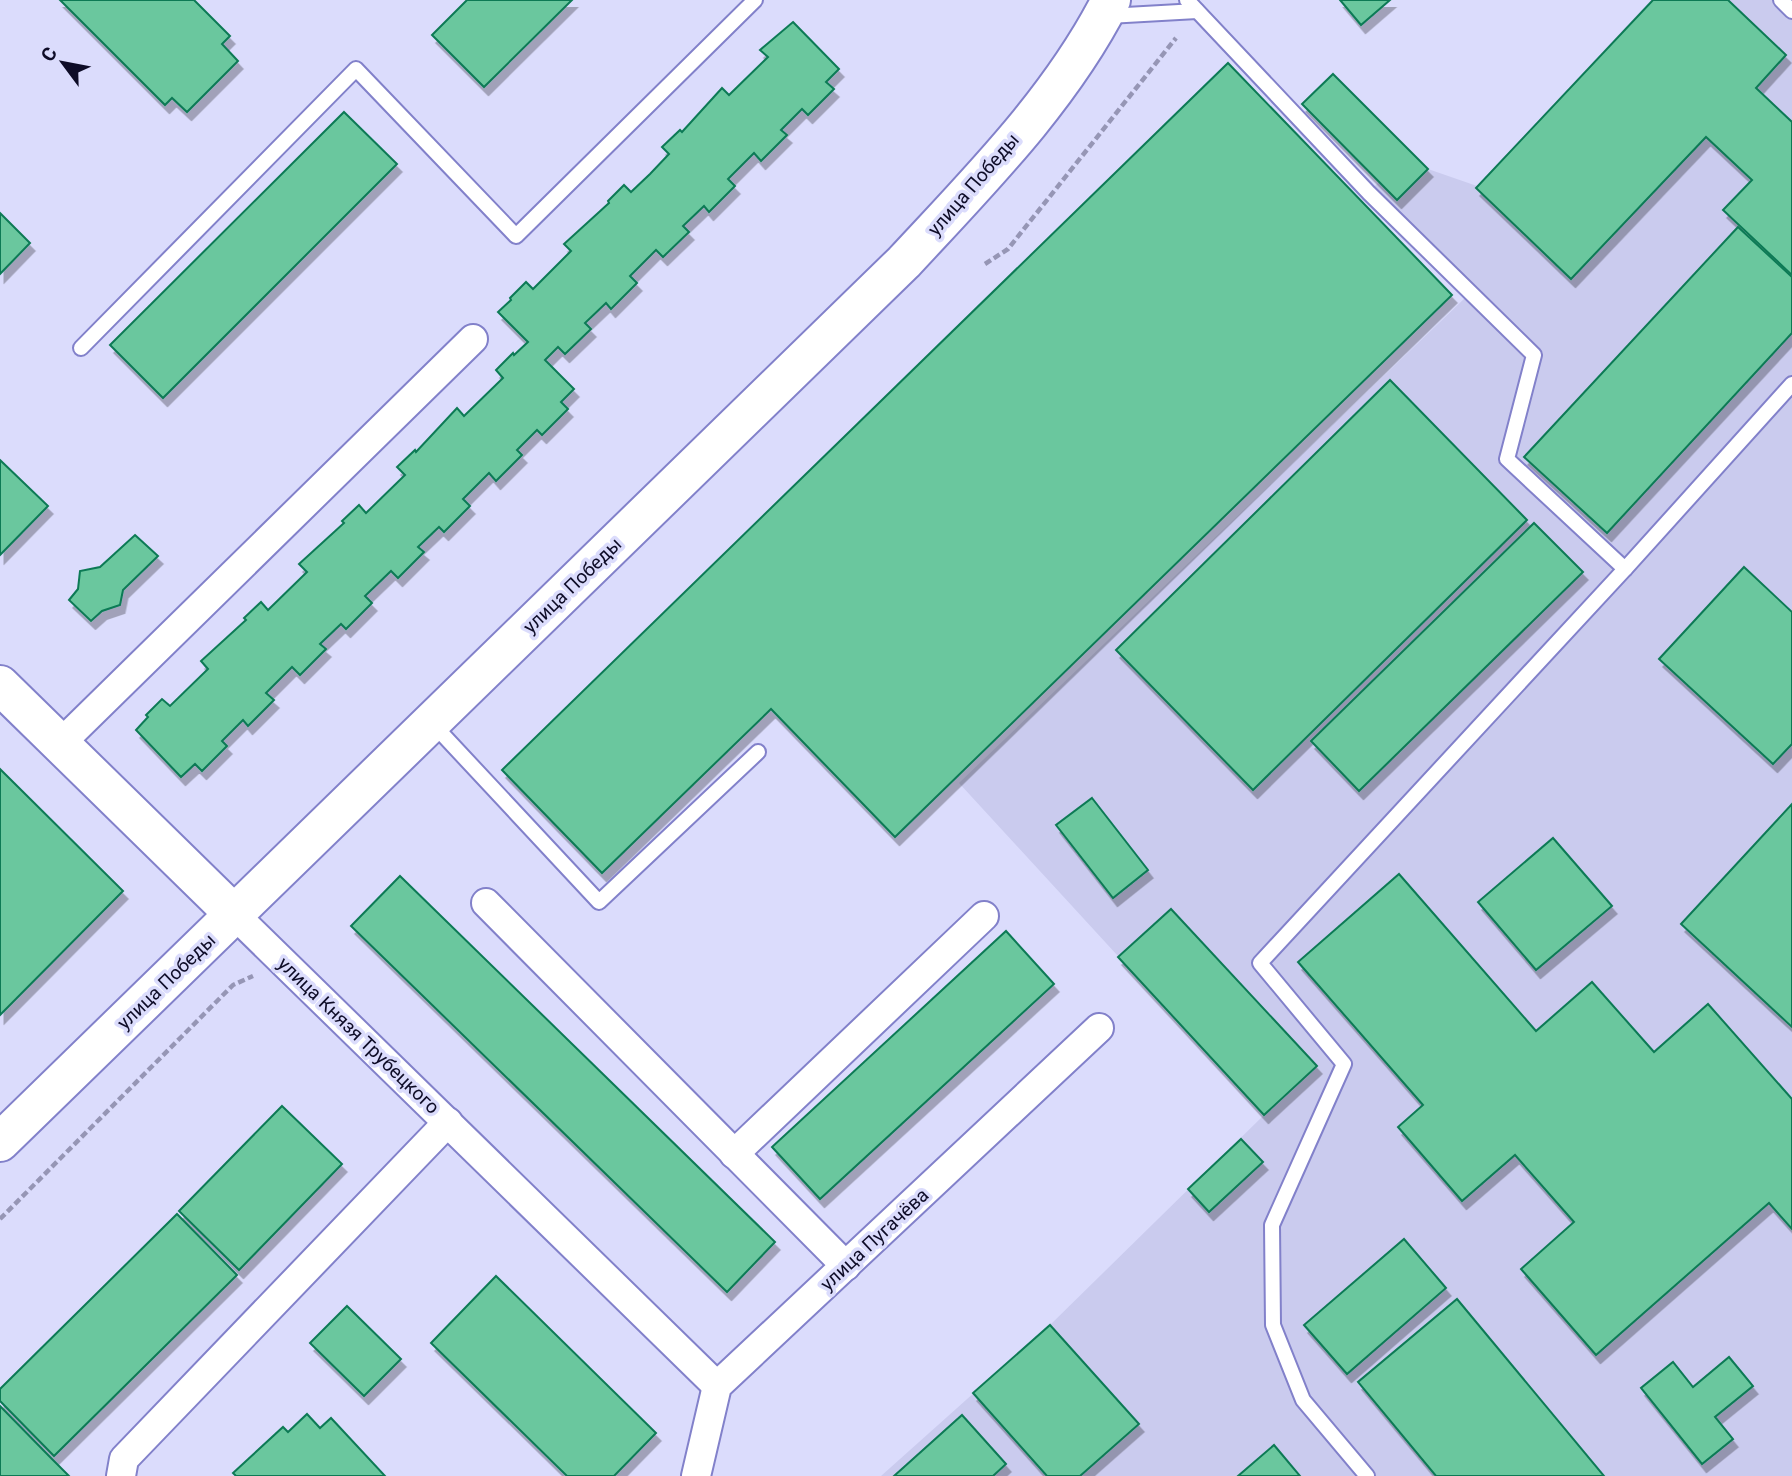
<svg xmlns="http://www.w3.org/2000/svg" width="1792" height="1476" font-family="Roboto,sans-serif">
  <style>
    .built { fill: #cacbee }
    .building { fill: #6ac79e; stroke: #0b7a55; stroke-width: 2; filter: url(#shadow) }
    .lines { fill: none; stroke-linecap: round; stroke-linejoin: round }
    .lane-casing { stroke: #8281ca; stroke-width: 18 }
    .street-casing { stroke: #8281ca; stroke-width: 32 }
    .secondary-casing { stroke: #8281ca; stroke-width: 42 }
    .primary-casing { stroke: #8281ca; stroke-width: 42 }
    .path { stroke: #9696b5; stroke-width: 4.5; stroke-dasharray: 7 3.5; stroke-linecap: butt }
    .lane { stroke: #fff; stroke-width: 14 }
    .street { stroke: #fff; stroke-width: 28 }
    .secondary { stroke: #fff; stroke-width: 38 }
    .primary { stroke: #fff; stroke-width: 38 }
    .labels { text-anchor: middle; stroke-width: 7; stroke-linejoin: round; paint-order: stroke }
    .street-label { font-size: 19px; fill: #0e0c27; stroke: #dbdcfc }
  </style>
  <defs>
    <filter id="shadow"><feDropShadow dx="4.5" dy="8" stdDeviation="0" flood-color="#0004"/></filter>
  </defs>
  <rect width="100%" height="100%" fill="#dbdcfc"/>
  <path class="built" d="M1651 0H1792V1476H881L1050 1325 1264 1115 959 783 1465 298 1362 199 1379 182 1428 169 1477 186Z"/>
  <g class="building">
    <path d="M60 0H194L230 36 222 44 238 61 187 112 172 98 165 105Z"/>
    <path d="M467 0H572L484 87 432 35Z"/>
    <path d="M1340 0H1390L1361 25Z"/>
    <path d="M1653 0H1728L1786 55 1756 88 1792 122V275L1723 210 1752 180 1706 137 1571 279 1476 188Z"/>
    <path d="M793 22 839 69 826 82 834 89 808 115 802 109 781 130 787 135 761 161 754 153 728 179 735 186 709 212 704 206 683 226 689 232 663 257 656 250 630 276 637 283 611 309 606 303 585 323 591 329 565 354 558 347 545 360 574 389 561 402 568 409 542 435 537 430 517 450 522 455 496 481 489 473 463 499 470 506 444 532 439 527 418 547 424 552 398 578 391 571 365 596 372 603 346 629 341 624 320 644 326 649 300 675 292 667 266 693 274 700 248 726 243 720 222 741 227 746 202 771 195 764 181 777 136 730 148 717 146 715 162 699 170 706 208 669 201 661 246 620 244 618 261 602 268 610 307 572 299 564 344 523 342 521 359 505 366 513 405 475 397 467 415 450 416 452 457 408 464 416 503 378 496 370 513 353 514 355 528 342 498 312 511 300 510 298 526 282 533 289 571 251 564 244 609 203 608 201 624 185 631 192 650 174 669 154 662 147 680 130 682 132 722 88 729 95 768 57 760 50Z"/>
    <path d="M1228 63 1452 295 895 837 771 709 602 873 502 770Z"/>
    <path d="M1333 74 1428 169 1397 200 1302 104Z"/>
    <path d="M344 112 397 164 163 398 110 345Z"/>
    <path d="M0 213 30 243 0 274Z"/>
    <path d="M1738 227 1792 277V333L1607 533 1524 457Z"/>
    <path d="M1390 380 1527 520 1253 790 1116 650Z"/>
    <path d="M0 460 48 506 0 555Z"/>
    <path d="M1534 523 1583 572 1359 791 1311 741Z"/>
    <path d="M135 535 158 556 123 590 120 605 102 611 91 621 69 600 78 589 80 571 100 567Z"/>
    <path d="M1744 567 1792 612V744L1773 764 1659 659Z"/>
    <path d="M0 769 123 891 0 1015Z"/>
    <path d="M1092 798 1148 870 1113 898 1056 825Z"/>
    <path d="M1792 804V1027L1681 924Z"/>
    <path d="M1553 838 1612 906 1536 970 1478 902Z"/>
    <path d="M1399 874 1536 1031 1592 982 1654 1052 1708 1004 1792 1099V1229L1769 1203 1596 1355 1521 1269 1574 1222 1515 1155 1462 1201 1398 1127 1423 1105 1298 962Z"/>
    <path d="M400 876 775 1242 727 1292 351 926Z"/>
    <path d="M1171 909 1317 1066 1264 1115 1118 957Z"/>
    <path d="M1006 931 1054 984 820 1199 772 1147Z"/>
    <path d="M282 1106 342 1164 239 1270 179 1211Z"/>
    <path d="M1241 1139 1263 1162 1209 1212 1188 1189Z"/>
    <path d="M177 1214 237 1275 54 1456 0 1401V1389Z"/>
    <path d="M1404 1239 1446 1288 1347 1374 1304 1325Z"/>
    <path d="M496 1276 656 1433 614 1476H567L431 1343Z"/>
    <path d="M1457 1299 1604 1476H1436L1358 1382Z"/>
    <path d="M347 1306 401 1359 364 1396 310 1343Z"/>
    <path d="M1050 1325 1139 1424 1080 1476H1047L973 1393Z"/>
    <path d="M1729 1357 1753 1386 1715 1417 1733 1439 1702 1464 1641 1388 1673 1362 1693 1387Z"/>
    <path d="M0 1406 51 1458 69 1476H0Z"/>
    <path d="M307 1414 320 1428 331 1418 385 1476H236L233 1473 283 1427 288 1432Z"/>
    <path d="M962 1415 1006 1464 993 1476H894Z"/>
    <path d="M1274 1445 1300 1476H1238Z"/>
  </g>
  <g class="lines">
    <defs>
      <g id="lane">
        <path d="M1187 0 1369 193 1534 355 1507 459 1625 569 1792 384"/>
        <path d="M1781 0 1792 11"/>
        <path d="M1108 16 1197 11"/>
        <path d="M81 348 356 69 516 236 755 0"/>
        <path d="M432 723 599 902 758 752"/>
        <path d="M1367 1476 1303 1400 1273 1325 1272 1225 1344 1064 1260 963 1625 569"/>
      </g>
      <g id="street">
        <path d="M60 744 473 339"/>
        <path d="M486 903 846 1266"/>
        <path d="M235 915 717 1386"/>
        <path d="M734 1154 984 916"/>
        <path d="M121 1476 124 1459 448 1122"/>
        <path d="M696 1476 717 1386 1099 1028"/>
      </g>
      <path id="secondary" d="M0 685 235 915"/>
      <path id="primary" d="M0 1142 904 262C979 181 1061 99 1111 0"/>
    </defs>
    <use href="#lane" class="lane-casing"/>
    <use href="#street" class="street-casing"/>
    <use href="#secondary" class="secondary-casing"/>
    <use href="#primary" class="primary-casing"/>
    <g class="path">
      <path d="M985 264 1008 249 1176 38"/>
      <path d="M0 1219 233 985 253 976"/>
    </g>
    <use href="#lane" class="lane"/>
    <use href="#street" class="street"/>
    <use href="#secondary" class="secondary"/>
    <use href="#primary" class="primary"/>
  </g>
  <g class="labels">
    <g class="street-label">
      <text transform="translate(973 184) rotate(-49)" y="7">улица Победы</text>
      <text transform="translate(572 585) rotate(-44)" y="7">улица Победы</text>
      <text transform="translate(166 981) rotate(-44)" y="7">улица Победы</text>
      <text transform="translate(359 1035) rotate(44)" y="7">улица Князя Трубецкого</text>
      <text transform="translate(874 1239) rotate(-43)" y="7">улица Пугачёва</text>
    </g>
  </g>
  <g transform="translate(63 63) rotate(302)" stroke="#dbdcfc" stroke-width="5" paint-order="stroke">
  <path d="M0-5L12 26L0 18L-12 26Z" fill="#0e0c27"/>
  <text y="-10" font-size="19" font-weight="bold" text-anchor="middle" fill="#0e0c27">С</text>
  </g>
</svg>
